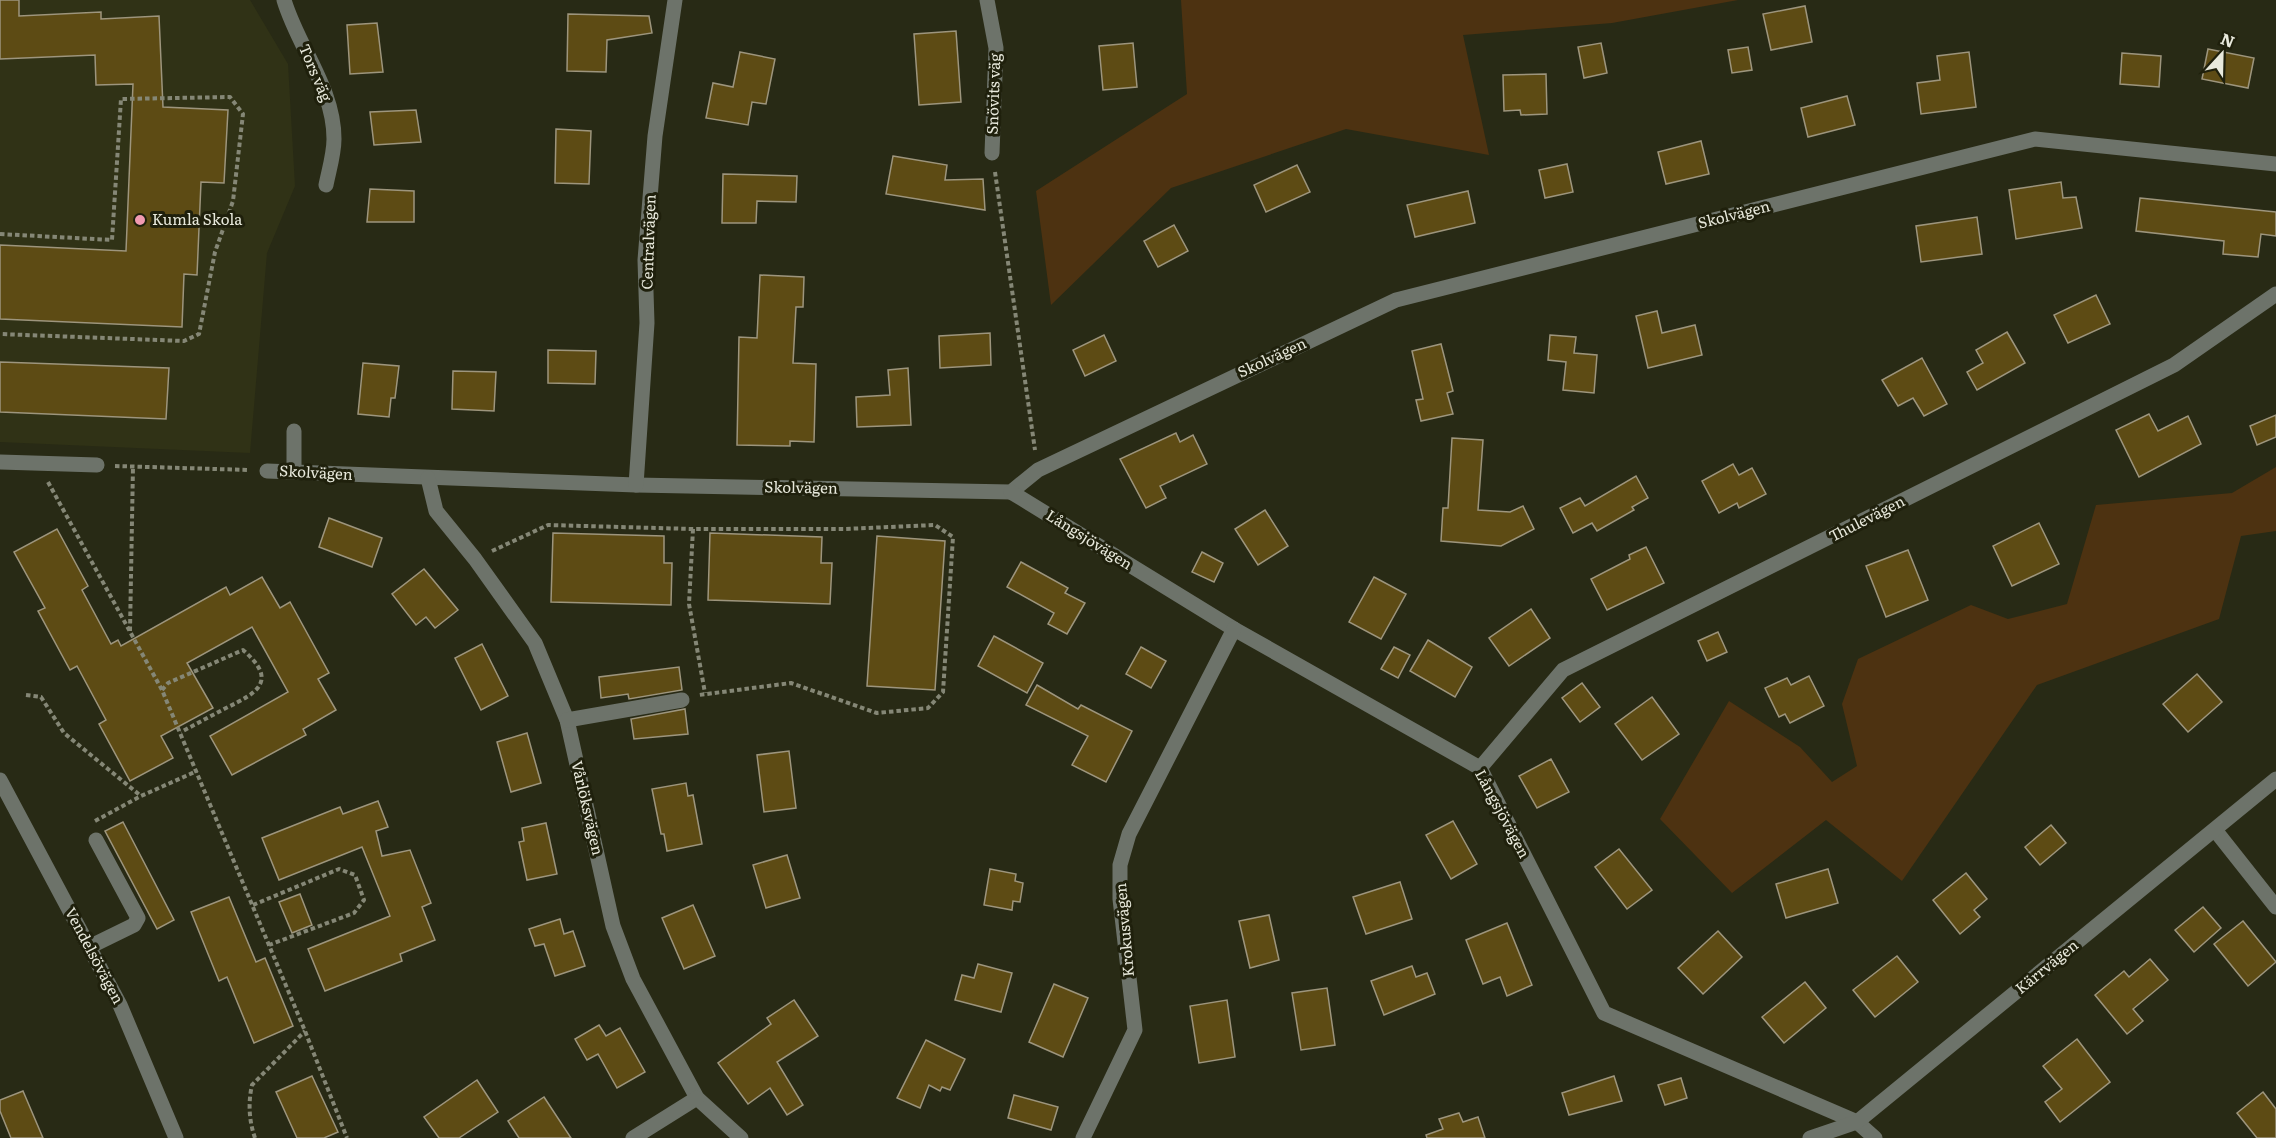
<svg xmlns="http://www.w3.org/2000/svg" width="2276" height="1138" font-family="Literata,serif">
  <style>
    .built { fill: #303216 }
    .green { fill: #4d3211 }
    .building { fill: #5d4b14; stroke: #9d957d; stroke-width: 1.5 }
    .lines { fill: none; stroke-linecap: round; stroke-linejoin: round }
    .path { stroke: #858776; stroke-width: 4; stroke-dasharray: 4.5 3; stroke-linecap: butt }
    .minor { stroke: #6d736a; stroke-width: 15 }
    .poi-dot { fill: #f19ab1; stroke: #1f200c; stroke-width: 2 }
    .labels { text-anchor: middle; stroke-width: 6; stroke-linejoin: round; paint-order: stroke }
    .street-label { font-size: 15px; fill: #e8e9dc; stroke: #1f200c }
    .poi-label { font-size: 15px; fill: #e8e9dc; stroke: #1f200c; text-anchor: start }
  </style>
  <rect width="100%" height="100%" fill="#282a15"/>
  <path class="built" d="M0 0H250L288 64 295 186 267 253 250 453 0 442Z"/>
  <g class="green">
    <path d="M1181 0H1738L1612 23 1463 35 1489 155 1346 129 1171 188 1051 305 1036 191 1187 94Z"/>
    <path d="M2276 467V531L2241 536 2219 619 2037 685 1902 881 1826 820 1732 893 1660 819 1729 701 1800 747 1832 782 1857 766 1842 704 1858 659 1971 605 2008 619 2067 604 2096 505 2232 493Z"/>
  </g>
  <g class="building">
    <path d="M0 0H19V16L101 12V19L159 16 163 107 228 110 224 183 201 182 197 275 184 274 182 327 0 319V245L126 251 133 84 96 85 95 55 0 59Z"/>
    <path d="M1805 6 1812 42 1771 50 1763 14Z"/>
    <path d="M568 14 649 16 652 33 607 40 606 72 567 71Z"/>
    <path d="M377 23 383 72 350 74 347 25Z"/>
    <path d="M956 31 961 102 919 105 914 34Z"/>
    <path d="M1133 43 1137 87 1103 90 1099 46Z"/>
    <path d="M1601 43 1607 73 1584 78 1578 47Z"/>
    <path d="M1748 47 1752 70 1732 73 1728 50Z"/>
    <path d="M2208 49 2254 58 2248 88 2202 79Z"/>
    <path d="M740 52 775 59 766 104 752 102 748 125 706 118 713 83 733 87Z"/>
    <path d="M1969 52 1976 107 1921 114 1917 83 1940 80 1937 56Z"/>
    <path d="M2122 53 2161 56 2159 87 2120 84Z"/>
    <path d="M1546 74 1547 114 1521 115 1520 110 1504 111 1503 75Z"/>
    <path d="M1847 96 1855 125 1808 137 1801 108Z"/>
    <path d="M416 110 421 142 374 145 370 112Z"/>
    <path d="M556 129 591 131 589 184 555 183Z"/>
    <path d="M1701 141 1709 174 1666 184 1658 152Z"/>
    <path d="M893 156 947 165 945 180 983 179 985 210 886 194Z"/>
    <path d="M1567 164 1573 192 1545 198 1539 170Z"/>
    <path d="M1297 165 1310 192 1266 212 1254 185Z"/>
    <path d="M723 174 797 176 796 202 757 201 756 223H722Z"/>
    <path d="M2061 182 2063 198 2076 197 2082 228 2016 239 2009 190Z"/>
    <path d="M370 189 414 191V222H367Z"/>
    <path d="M1468 191 1475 223 1415 237 1407 205Z"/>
    <path d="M2140 198 2276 212V236L2261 234 2258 257 2223 254 2224 241 2136 231Z"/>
    <path d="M1977 217 1982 254 1921 262 1916 226Z"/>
    <path d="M1174 225 1188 251 1158 267 1144 241Z"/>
    <path d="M760 275 804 277 803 307H796L793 363 816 364 814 442 790 441V446L737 445 739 337 757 338Z"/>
    <path d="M2096 295 2110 324 2068 343 2054 315Z"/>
    <path d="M1657 311 1662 333 1695 325 1702 355 1648 368 1636 316Z"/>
    <path d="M2007 332 2025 363 1977 390 1967 372 1983 363 1976 350Z"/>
    <path d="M990 333 991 365 940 368 939 336Z"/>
    <path d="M1104 335 1116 361 1085 376 1073 350Z"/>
    <path d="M1550 335 1576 337 1574 353 1597 355 1594 393 1563 390 1566 362 1548 360Z"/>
    <path d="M1441 344 1453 391 1447 393 1453 414 1421 421 1416 400 1423 399 1412 351Z"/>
    <path d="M548 350 596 351 595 384 548 383Z"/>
    <path d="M1922 358 1947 404 1924 416 1913 398 1898 406 1882 380Z"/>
    <path d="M0 362 169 368 166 419 0 412Z"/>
    <path d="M363 363 399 366 395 398H391L389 417 358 414Z"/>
    <path d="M908 368 911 425 857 427 856 397 890 395 888 370Z"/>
    <path d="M453 371 496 372 494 411 452 409Z"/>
    <path d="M2149 414 2158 431 2188 416 2201 444 2139 477 2116 430Z"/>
    <path d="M2276 415V437L2257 445 2250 426Z"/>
    <path d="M1176 433 1180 442 1193 435 1207 464 1160 486 1166 498 1146 508 1120 459Z"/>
    <path d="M1452 438 1483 440 1478 510 1510 512 1523 506 1534 529 1501 546 1441 541 1443 508H1448Z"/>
    <path d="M1733 464 1739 475 1752 468 1766 494 1739 508 1737 503 1719 513 1702 481Z"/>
    <path d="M1636 476 1648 498 1632 507 1634 510 1597 531 1592 523 1573 533 1560 508 1580 498 1585 506Z"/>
    <path d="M1265 510 1288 546 1258 565 1235 529Z"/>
    <path d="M329 518 382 538 372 567 319 547Z"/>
    <path d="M2039 523 2059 564 2012 586 1993 546Z"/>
    <path d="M57 529 88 586 82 590 111 644 118 640 121 646 226 587 230 595 262 577 280 608 290 602 329 673 318 679 336 710 303 729 306 735 232 775 210 736 288 692 252 627 187 663 213 708 161 736 173 758 130 781 99 724 106 720 77 666 70 670 38 611 45 608 14 552Z"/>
    <path d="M553 533 664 536V563H672L671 605 551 602Z"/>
    <path d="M710 533 822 537 821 563H832L830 604 708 600Z"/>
    <path d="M877 536 945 541 935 690 867 686Z"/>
    <path d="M1646 547 1664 583 1607 610 1591 579 1630 559 1629 555Z"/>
    <path d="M1908 550 1928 600 1886 617 1866 566Z"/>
    <path d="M1202 552 1223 563 1214 582 1192 572Z"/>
    <path d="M1021 562 1068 588 1065 593 1085 603 1067 634 1048 624 1054 613 1007 587Z"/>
    <path d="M424 569 458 610 435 628 426 617 416 625 392 594Z"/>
    <path d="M1374 577 1406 594 1381 639 1349 622Z"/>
    <path d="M1531 609 1550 638 1509 666 1489 638Z"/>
    <path d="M1718 632 1727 652 1707 661 1698 641Z"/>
    <path d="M994 636 1043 663 1027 693 978 666Z"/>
    <path d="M1428 640 1472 667 1455 697 1410 671Z"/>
    <path d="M482 644 508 696 481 710 455 658Z"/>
    <path d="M1141 647 1166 661 1151 688 1126 674Z"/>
    <path d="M1394 647 1410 655 1398 678 1381 669Z"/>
    <path d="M679 667 682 690 629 699 628 694 601 698 599 677Z"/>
    <path d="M2197 674 2222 702 2188 732 2163 704Z"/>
    <path d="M1809 676 1824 706 1790 723 1785 714 1779 717 1765 688 1787 678 1791 685Z"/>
    <path d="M1582 683 1600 707 1580 722 1562 698Z"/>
    <path d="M1037 685 1078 709 1081 705 1132 731 1106 782 1072 765 1088 736 1026 705Z"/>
    <path d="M1652 697 1679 734 1642 760 1615 724Z"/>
    <path d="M685 709 688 734 634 739 631 719Z"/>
    <path d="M527 733 541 783 511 792 497 742Z"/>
    <path d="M789 751 796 808 764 812 757 755Z"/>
    <path d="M1551 759 1569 792 1537 808 1519 776Z"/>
    <path d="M686 783 688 796 693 795 702 844 667 851 664 834H661L652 789Z"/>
    <path d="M378 801 388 827 376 831 382 856 410 850 431 903 422 907 435 940 400 954 402 961 325 991 308 949 390 916 362 847 279 880 262 838 340 807 343 814Z"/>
    <path d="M1453 821 1477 864 1451 879 1426 835Z"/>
    <path d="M123 822 174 920 157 929 105 831Z"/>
    <path d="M546 823 557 874 527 880 519 842 524 841 522 828Z"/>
    <path d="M2051 825 2066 843 2040 865 2025 847Z"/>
    <path d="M1619 849 1652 890 1627 909 1595 867Z"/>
    <path d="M787 855 800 898 766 908 753 865Z"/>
    <path d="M990 869 1016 874 1015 881 1023 883 1020 902 1013 901 1012 910 984 905Z"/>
    <path d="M1828 869 1838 903 1786 918 1776 884Z"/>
    <path d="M1966 873 1987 899 1974 910 1980 917 1960 934 1933 900Z"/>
    <path d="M1400 882 1412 919 1366 934 1353 897Z"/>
    <path d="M300 894 312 925 292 933 279 902Z"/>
    <path d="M229 897 256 962 265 958 293 1026 254 1043 227 977 219 981 191 912Z"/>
    <path d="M693 905 715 956 684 969 662 918Z"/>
    <path d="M2203 907 2221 928 2194 952 2175 930Z"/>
    <path d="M1269 915 1279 960 1250 968 1239 921Z"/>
    <path d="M560 919 564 934 573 931 585 966 555 976 544 944 535 946 529 929Z"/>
    <path d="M2243 921 2276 962 2248 986 2214 944Z"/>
    <path d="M1507 923 1532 985 1507 996 1500 977 1483 984 1466 940Z"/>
    <path d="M1718 931 1742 957 1703 994 1678 968Z"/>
    <path d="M1897 956 1918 982 1875 1017 1853 990Z"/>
    <path d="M2150 959 2168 980 2133 1009 2143 1021 2127 1034 2095 995 2124 971 2129 977Z"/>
    <path d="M978 964 1012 973 1001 1012 955 1000 962 975 974 978Z"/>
    <path d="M1412 966 1416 977 1427 973 1435 994 1384 1015 1371 981Z"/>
    <path d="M1805 982 1826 1008 1784 1043 1762 1017Z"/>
    <path d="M1054 984 1088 998 1063 1057 1029 1042Z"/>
    <path d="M1327 988 1335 1045 1301 1050 1292 993Z"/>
    <path d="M794 1000 818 1036 777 1062 803 1105 787 1115 770 1088 748 1104 718 1063 771 1024 767 1018Z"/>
    <path d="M1227 1000 1235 1057 1199 1063 1190 1006Z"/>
    <path d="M599 1025 606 1036 620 1028 645 1072 617 1088 598 1054 587 1060 575 1039Z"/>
    <path d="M2077 1039 2110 1082 2060 1122 2045 1102 2062 1089 2043 1066Z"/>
    <path d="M926 1040 965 1059 950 1090 942 1087 940 1091 929 1085 920 1108 897 1098Z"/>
    <path d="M312 1076 338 1132 324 1138H297L276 1092Z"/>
    <path d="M1614 1076 1622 1101 1569 1115 1562 1093Z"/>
    <path d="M1681 1078 1687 1098 1665 1105 1658 1085Z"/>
    <path d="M477 1080 498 1112 459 1138H439L424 1117Z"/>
    <path d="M23 1091 43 1138H11L0 1111V1100Z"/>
    <path d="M2263 1092 2276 1109V1138H2257L2237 1113Z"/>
    <path d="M1014 1095 1058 1107 1051 1130 1008 1118Z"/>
    <path d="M544 1097 571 1138H519L508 1121Z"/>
    <path d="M1459 1113 1463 1122 1478 1117 1485 1138H1427L1426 1135 1443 1129 1439 1119Z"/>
  </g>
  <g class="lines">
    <g class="path">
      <path d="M995 172 1035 450"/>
      <path d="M0 234 112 240 121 99 230 97 243 114 233 201 215 252 199 334 184 341 0 334"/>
      <path d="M115 466 249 470"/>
      <path d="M48 482 162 690 305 1031 347 1138"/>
      <path d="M693 529 689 604 705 693"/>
      <path d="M492 551 548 525 693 529H845L935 525 953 537 943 692 928 708 877 713 791 683 699 695"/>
      <path d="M130 631 133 466"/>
      <path d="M162 690 168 683 243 650C279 681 257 693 226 708 211 716 196 724 181 732"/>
      <path d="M26 695 41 697 64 733 141 796 197 771"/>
      <path d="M95 821 141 796"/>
      <path d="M253 905 339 869 355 875 364 900 354 913 269 945"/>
      <path d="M255 1138C249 1121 248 1103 252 1085L305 1031"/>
    </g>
    <g class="minor">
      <path d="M284 0C298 47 334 88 334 139 334 154 329 170 326 185"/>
      <path d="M987 0 996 48 992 153"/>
      <path d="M0 462 97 465"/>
      <path d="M267 471 636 485 1011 492 1038 470 1396 300 2035 139 2276 164"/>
      <path d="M294 472V431"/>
      <path d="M428 478 436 511 475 559 535 643 567 720 613 926 633 979 697 1098 741 1138"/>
      <path d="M636 485 647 323 645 260 655 136 675 0"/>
      <path d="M1011 492 1234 629 1480 768 1604 1013 1857 1122 1875 1138"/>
      <path d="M567 720 682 700"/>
      <path d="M1480 768 1563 670 2174 365 2276 294"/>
      <path d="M0 780 120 1005 176 1138"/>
      <path d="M2215 830 2276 907"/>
      <path d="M89 947 134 925 138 918 96 840"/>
      <path d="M633 1138 697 1098"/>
      <path d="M1083 1138 1135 1030 1120 899V865L1129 834 1234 629"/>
      <path d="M1810 1138 1857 1122 2276 779"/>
    </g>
  </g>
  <circle class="poi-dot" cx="140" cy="220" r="6"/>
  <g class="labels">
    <g class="street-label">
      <text transform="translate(315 73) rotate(67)" y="5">Tors väg</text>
      <text transform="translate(994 94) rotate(-88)" y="5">Snövits väg</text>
      <text transform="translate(1734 215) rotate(-14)" y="5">Skolvägen</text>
      <text transform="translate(649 242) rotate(-88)" y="5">Centralvägen</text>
      <text transform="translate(1272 358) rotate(-25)" y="5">Skolvägen</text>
      <text transform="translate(316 473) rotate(3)" y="5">Skolvägen</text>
      <text transform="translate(801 488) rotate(1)" y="5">Skolvägen</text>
      <text transform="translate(1867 519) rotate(-27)" y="5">Thulevägen</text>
      <text transform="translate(1089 540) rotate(32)" y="5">Långsjövägen</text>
      <text transform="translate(587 808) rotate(77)" y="5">Vårlöksvägen</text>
      <text transform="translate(1502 814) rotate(62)" y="5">Långsjövägen</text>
      <text transform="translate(1125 930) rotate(-95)" y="5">Krokusvägen</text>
      <text transform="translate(94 956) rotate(62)" y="5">Vendelsövägen</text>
      <text transform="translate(2047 967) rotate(-39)" y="5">Kärrvägen</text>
    </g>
    <g class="poi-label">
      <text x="152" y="225">Kumla Skola</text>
    </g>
  </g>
  <g transform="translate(2222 54) rotate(22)" stroke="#1f200c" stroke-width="4.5" paint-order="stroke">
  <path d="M0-4.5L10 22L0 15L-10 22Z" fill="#e8e9dc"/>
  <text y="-9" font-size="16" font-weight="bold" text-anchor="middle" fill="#e8e9dc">N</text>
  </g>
</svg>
